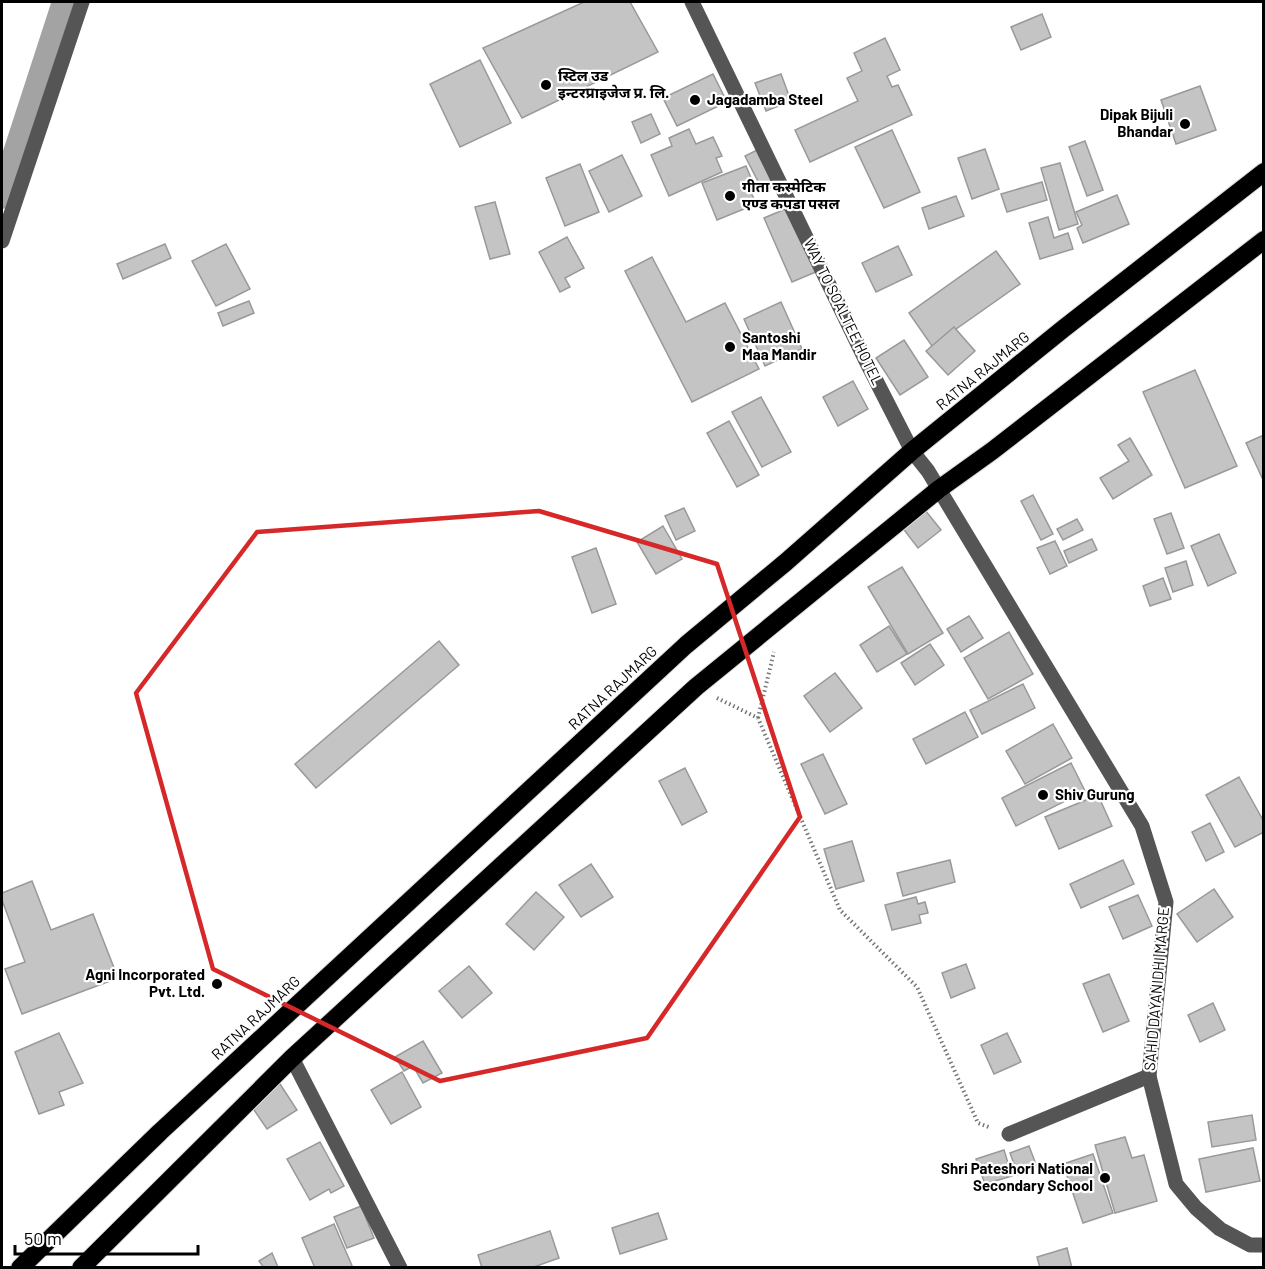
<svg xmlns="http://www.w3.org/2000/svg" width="1265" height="1269" font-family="Barlow,'Noto Sans Devanagari',sans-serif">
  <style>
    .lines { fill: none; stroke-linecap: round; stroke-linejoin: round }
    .canal { stroke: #a3a3a3; stroke-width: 26 }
    .building { fill: #c4c4c4; stroke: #999; stroke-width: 1.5 }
    .highway-casing { stroke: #dbdbdb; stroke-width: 20 }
    .path { stroke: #777; stroke-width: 4; stroke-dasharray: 1.5 3; stroke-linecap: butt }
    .minor { stroke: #555; stroke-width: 15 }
    .highway { stroke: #000; stroke-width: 18 }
    .marked { fill: none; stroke: #d62828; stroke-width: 4.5; stroke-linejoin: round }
    .poi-dot { fill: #000; stroke: #fff; stroke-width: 2 }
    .labels { text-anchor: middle; stroke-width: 4.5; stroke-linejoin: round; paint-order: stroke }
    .poi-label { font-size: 15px; font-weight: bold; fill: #000; stroke: #fff; text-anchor: start }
    .street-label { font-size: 15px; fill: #000; stroke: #fff }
  </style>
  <rect width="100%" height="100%" fill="#fff"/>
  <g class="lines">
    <path class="canal" d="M2 196 65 2"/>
  </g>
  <g class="building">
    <path d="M584 2H630L658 52 522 118 483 48Z"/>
    <path d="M1042 14 1051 37 1021 50 1011 27Z"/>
    <path d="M885 38 900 70 887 76 892 87 898 85 912 115 810 162 795 130 858 101 847 78 862 71 854 53Z"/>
    <path d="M480 60 511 123 460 147 430 84Z"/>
    <path d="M713 74 727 102 677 126 663 98Z"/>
    <path d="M781 74 791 101 766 111 755 83Z"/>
    <path d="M1200 86 1216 130 1176 144 1161 100Z"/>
    <path d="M651 114 660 134 641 143 632 122Z"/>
    <path d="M689 129 696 144 713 137 722 156 716 158 722 172 669 196 651 155 672 146 669 138Z"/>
    <path d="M892 130 920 192 884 208 855 147Z"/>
    <path d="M1085 141 1103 190 1087 196 1069 147Z"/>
    <path d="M761 148 779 184 763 191 745 156Z"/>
    <path d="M985 149 999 189 972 199 958 158Z"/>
    <path d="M622 155 642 196 609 212 589 171Z"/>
    <path d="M1060 163 1078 224 1059 230 1041 168Z"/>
    <path d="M580 164 599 212 565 226 546 178Z"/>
    <path d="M746 166 754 185 749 187 756 204 717 220 702 183Z"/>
    <path d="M1042 182 1047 200 1007 212 1001 194Z"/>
    <path d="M1117 195 1129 224 1083 243 1077 228 1082 225 1076 212Z"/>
    <path d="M956 196 964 216 929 229 922 208Z"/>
    <path d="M495 202 510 254 490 259 475 207Z"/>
    <path d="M790 207 818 271 792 282 764 218Z"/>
    <path d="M1048 217 1054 238 1068 233 1073 249 1040 259 1029 223Z"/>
    <path d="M567 237 584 268 565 278 570 287 560 292 539 252Z"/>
    <path d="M165 244 171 258 123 279 117 264Z"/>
    <path d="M226 244 250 289 216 306 192 261Z"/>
    <path d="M898 246 912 275 876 292 862 263Z"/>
    <path d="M996 251 1020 284 932 346 909 313Z"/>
    <path d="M652 257 686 322 725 303 759 369 692 402 625 271Z"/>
    <path d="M249 301 254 313 223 326 218 313Z"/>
    <path d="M781 302 802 349 765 366 744 319Z"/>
    <path d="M954 327 975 351 948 375 926 351Z"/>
    <path d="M904 340 928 377 900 395 876 358Z"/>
    <path d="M1195 370 1237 466 1185 488 1143 392Z"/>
    <path d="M853 381 868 409 838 426 823 397Z"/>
    <path d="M761 397 791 452 762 467 732 412Z"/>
    <path d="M729 421 759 475 737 487 707 433Z"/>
    <path d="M1264 435V482L1246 443Z"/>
    <path d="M1130 438 1152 475 1113 499 1100 478 1129 461 1118 445Z"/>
    <path d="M1033 495 1053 534 1041 540 1021 501Z"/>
    <path d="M921 505 941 530 918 548 898 522Z"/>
    <path d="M684 508 695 531 676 540 665 516Z"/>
    <path d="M1171 513 1184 548 1167 554 1154 519Z"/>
    <path d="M1077 519 1083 530 1063 540 1057 529Z"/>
    <path d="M663 526 682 559 656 574 637 542Z"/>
    <path d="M1219 534 1236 573 1208 586 1191 546Z"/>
    <path d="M1092 539 1097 550 1069 563 1064 551Z"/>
    <path d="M1055 541 1067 566 1050 574 1037 548Z"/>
    <path d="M596 548 616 604 592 613 572 557Z"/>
    <path d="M1186 561 1193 585 1173 592 1165 568Z"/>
    <path d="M902 567 943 633 908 654 868 587Z"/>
    <path d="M1163 578 1171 599 1150 606 1143 586Z"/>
    <path d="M969 616 983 638 961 652 947 629Z"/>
    <path d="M889 626 907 654 877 672 860 645Z"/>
    <path d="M1009 632 1033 674 988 699 964 658Z"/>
    <path d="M439 641 459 665 316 788 295 764Z"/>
    <path d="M930 644 944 665 915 685 901 663Z"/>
    <path d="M835 673 862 708 830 732 804 696Z"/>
    <path d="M1023 684 1035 708 982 734 970 710Z"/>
    <path d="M965 712 978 737 926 764 913 739Z"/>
    <path d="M1053 724 1072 758 1025 784 1006 751Z"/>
    <path d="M823 754 847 804 825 814 801 764Z"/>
    <path d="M1071 763 1085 791 1016 826 1002 798Z"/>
    <path d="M685 768 707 812 682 825 659 781Z"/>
    <path d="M1239 777 1264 822V832L1235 847 1206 795Z"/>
    <path d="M1098 795 1112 826 1059 849 1045 817Z"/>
    <path d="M1210 823 1224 852 1206 861 1192 832Z"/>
    <path d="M852 841 864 881 836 889 824 849Z"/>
    <path d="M950 860 955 882 903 896 897 873Z"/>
    <path d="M1123 860 1134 884 1081 908 1070 884Z"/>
    <path d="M591 864 613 897 581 917 559 885Z"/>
    <path d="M32 881 51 930 93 914 118 978 22 1014 5 969 25 962 2 900V893Z"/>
    <path d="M1214 889 1233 917 1197 942 1177 914Z"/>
    <path d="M536 892 564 917 534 950 506 924Z"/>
    <path d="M1138 895 1152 926 1123 939 1109 907Z"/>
    <path d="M916 897 918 904 925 902 928 913 919 915 921 923 892 930 885 905Z"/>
    <path d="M966 964 975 988 951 998 942 973Z"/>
    <path d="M469 966 492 993 462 1018 439 991Z"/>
    <path d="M1109 974 1129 1021 1103 1032 1083 984Z"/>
    <path d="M1213 1003 1225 1030 1200 1042 1188 1015Z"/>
    <path d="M59 1033 83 1083 59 1092 64 1105 39 1114 15 1052Z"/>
    <path d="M1007 1033 1021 1062 994 1074 981 1045Z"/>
    <path d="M423 1041 442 1073 423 1083 413 1066 404 1071 395 1057Z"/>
    <path d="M402 1072 421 1107 391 1124 371 1090Z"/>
    <path d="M280 1084 297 1110 267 1129 250 1104Z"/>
    <path d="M1252 1115 1256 1140 1212 1147 1208 1122Z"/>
    <path d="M1125 1137 1132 1158 1144 1155 1157 1201 1115 1213 1095 1145Z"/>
    <path d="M320 1142 344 1186 331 1193 329 1189 310 1200 287 1159Z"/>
    <path d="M1029 1146 1037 1167 1018 1175 1010 1153Z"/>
    <path d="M1253 1148 1260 1181 1206 1192 1199 1159Z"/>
    <path d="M1004 1150 1012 1176 985 1184 976 1159Z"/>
    <path d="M1093 1154 1113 1213 1083 1223 1063 1164Z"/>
    <path d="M361 1206 374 1238 347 1248 334 1217Z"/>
    <path d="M658 1213 667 1239 620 1254 612 1228Z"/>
    <path d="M334 1224 353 1268H315L302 1238Z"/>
    <path d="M550 1231 559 1258 531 1268H482L478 1255Z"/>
    <path d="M1067 1248 1072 1268H1040L1037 1257Z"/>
    <path d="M272 1253 278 1267 264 1268 259 1261Z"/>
  </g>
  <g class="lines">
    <defs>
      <g id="highway">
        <path d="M20 1268 160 1132 686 645 786 562 912 451 1063 329 1264 172"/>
        <path d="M81 1268 292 1058 696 687 939 489 992 451 1264 240"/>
      </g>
    </defs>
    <use href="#highway" class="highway-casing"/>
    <g class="path">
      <path d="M717 698 758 718 840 910 917 987 978 1123 991 1128"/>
      <path d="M758 718 774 652"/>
    </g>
    <g class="minor">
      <path d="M692 2 867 363 912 451 928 471 1142 826 1166 902 1149 1076 1176 1184 1196 1208 1220 1229 1250 1245H1264"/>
      <path d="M2 241 82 2"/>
      <path d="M292 1058 400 1268"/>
      <path d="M1009 1134 1149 1076"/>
    </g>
    <use href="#highway" class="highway"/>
  </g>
  <path class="marked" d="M539 511 717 564 800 817 647 1038 440 1081 213 969 136 693 257 532Z"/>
  <g class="poi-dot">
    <circle cx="546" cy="85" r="6"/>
    <circle cx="695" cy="100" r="6"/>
    <circle cx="1185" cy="124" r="6"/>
    <circle cx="730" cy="196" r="6"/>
    <circle cx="730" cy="347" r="6"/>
    <circle cx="1043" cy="795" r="6"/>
    <circle cx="217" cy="984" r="6"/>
    <circle cx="1105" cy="1178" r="6"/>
  </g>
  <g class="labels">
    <g class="poi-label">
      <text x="558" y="81">स्टिल उड<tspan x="558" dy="17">इन्टरप्राइजेज प्र. लि.</tspan></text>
      <text x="707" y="105">Jagadamba Steel</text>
      <text x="1173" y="120" text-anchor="end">Dipak Bijuli<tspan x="1173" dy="17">Bhandar</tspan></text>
      <text x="742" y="192">गीता कस्मेटिक<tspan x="742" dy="17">एण्ड कपडा पसल</tspan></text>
      <text x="742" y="343">Santoshi<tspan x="742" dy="17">Maa Mandir</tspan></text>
      <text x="1055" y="800">Shiv Gurung</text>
      <text x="205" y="980" text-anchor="end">Agni Incorporated<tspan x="205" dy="17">Pvt. Ltd.</tspan></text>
      <text x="1093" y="1174" text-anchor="end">Shri Pateshori National<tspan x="1093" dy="17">Secondary School</tspan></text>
    </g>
    <g class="street-label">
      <text transform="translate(843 312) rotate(64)" y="5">WAY TO SOALTEE HOTEL</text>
      <text transform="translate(983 371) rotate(-39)" y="5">RATNA RAJMARG</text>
      <text transform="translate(613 688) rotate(-43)" y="5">RATNA RAJMARG</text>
      <text transform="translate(1157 989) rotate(-85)" y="5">SAHID DAYANIDHI MARGE</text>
      <text transform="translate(256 1018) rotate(-43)" y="5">RATNA RAJMARG</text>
    </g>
  </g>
  <rect width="1265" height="1269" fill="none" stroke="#000000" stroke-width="6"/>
  <path d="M15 1245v9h183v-9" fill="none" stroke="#000000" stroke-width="3"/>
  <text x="24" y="1245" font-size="18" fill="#000000" stroke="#ffffff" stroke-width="4.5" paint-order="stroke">50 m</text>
</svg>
